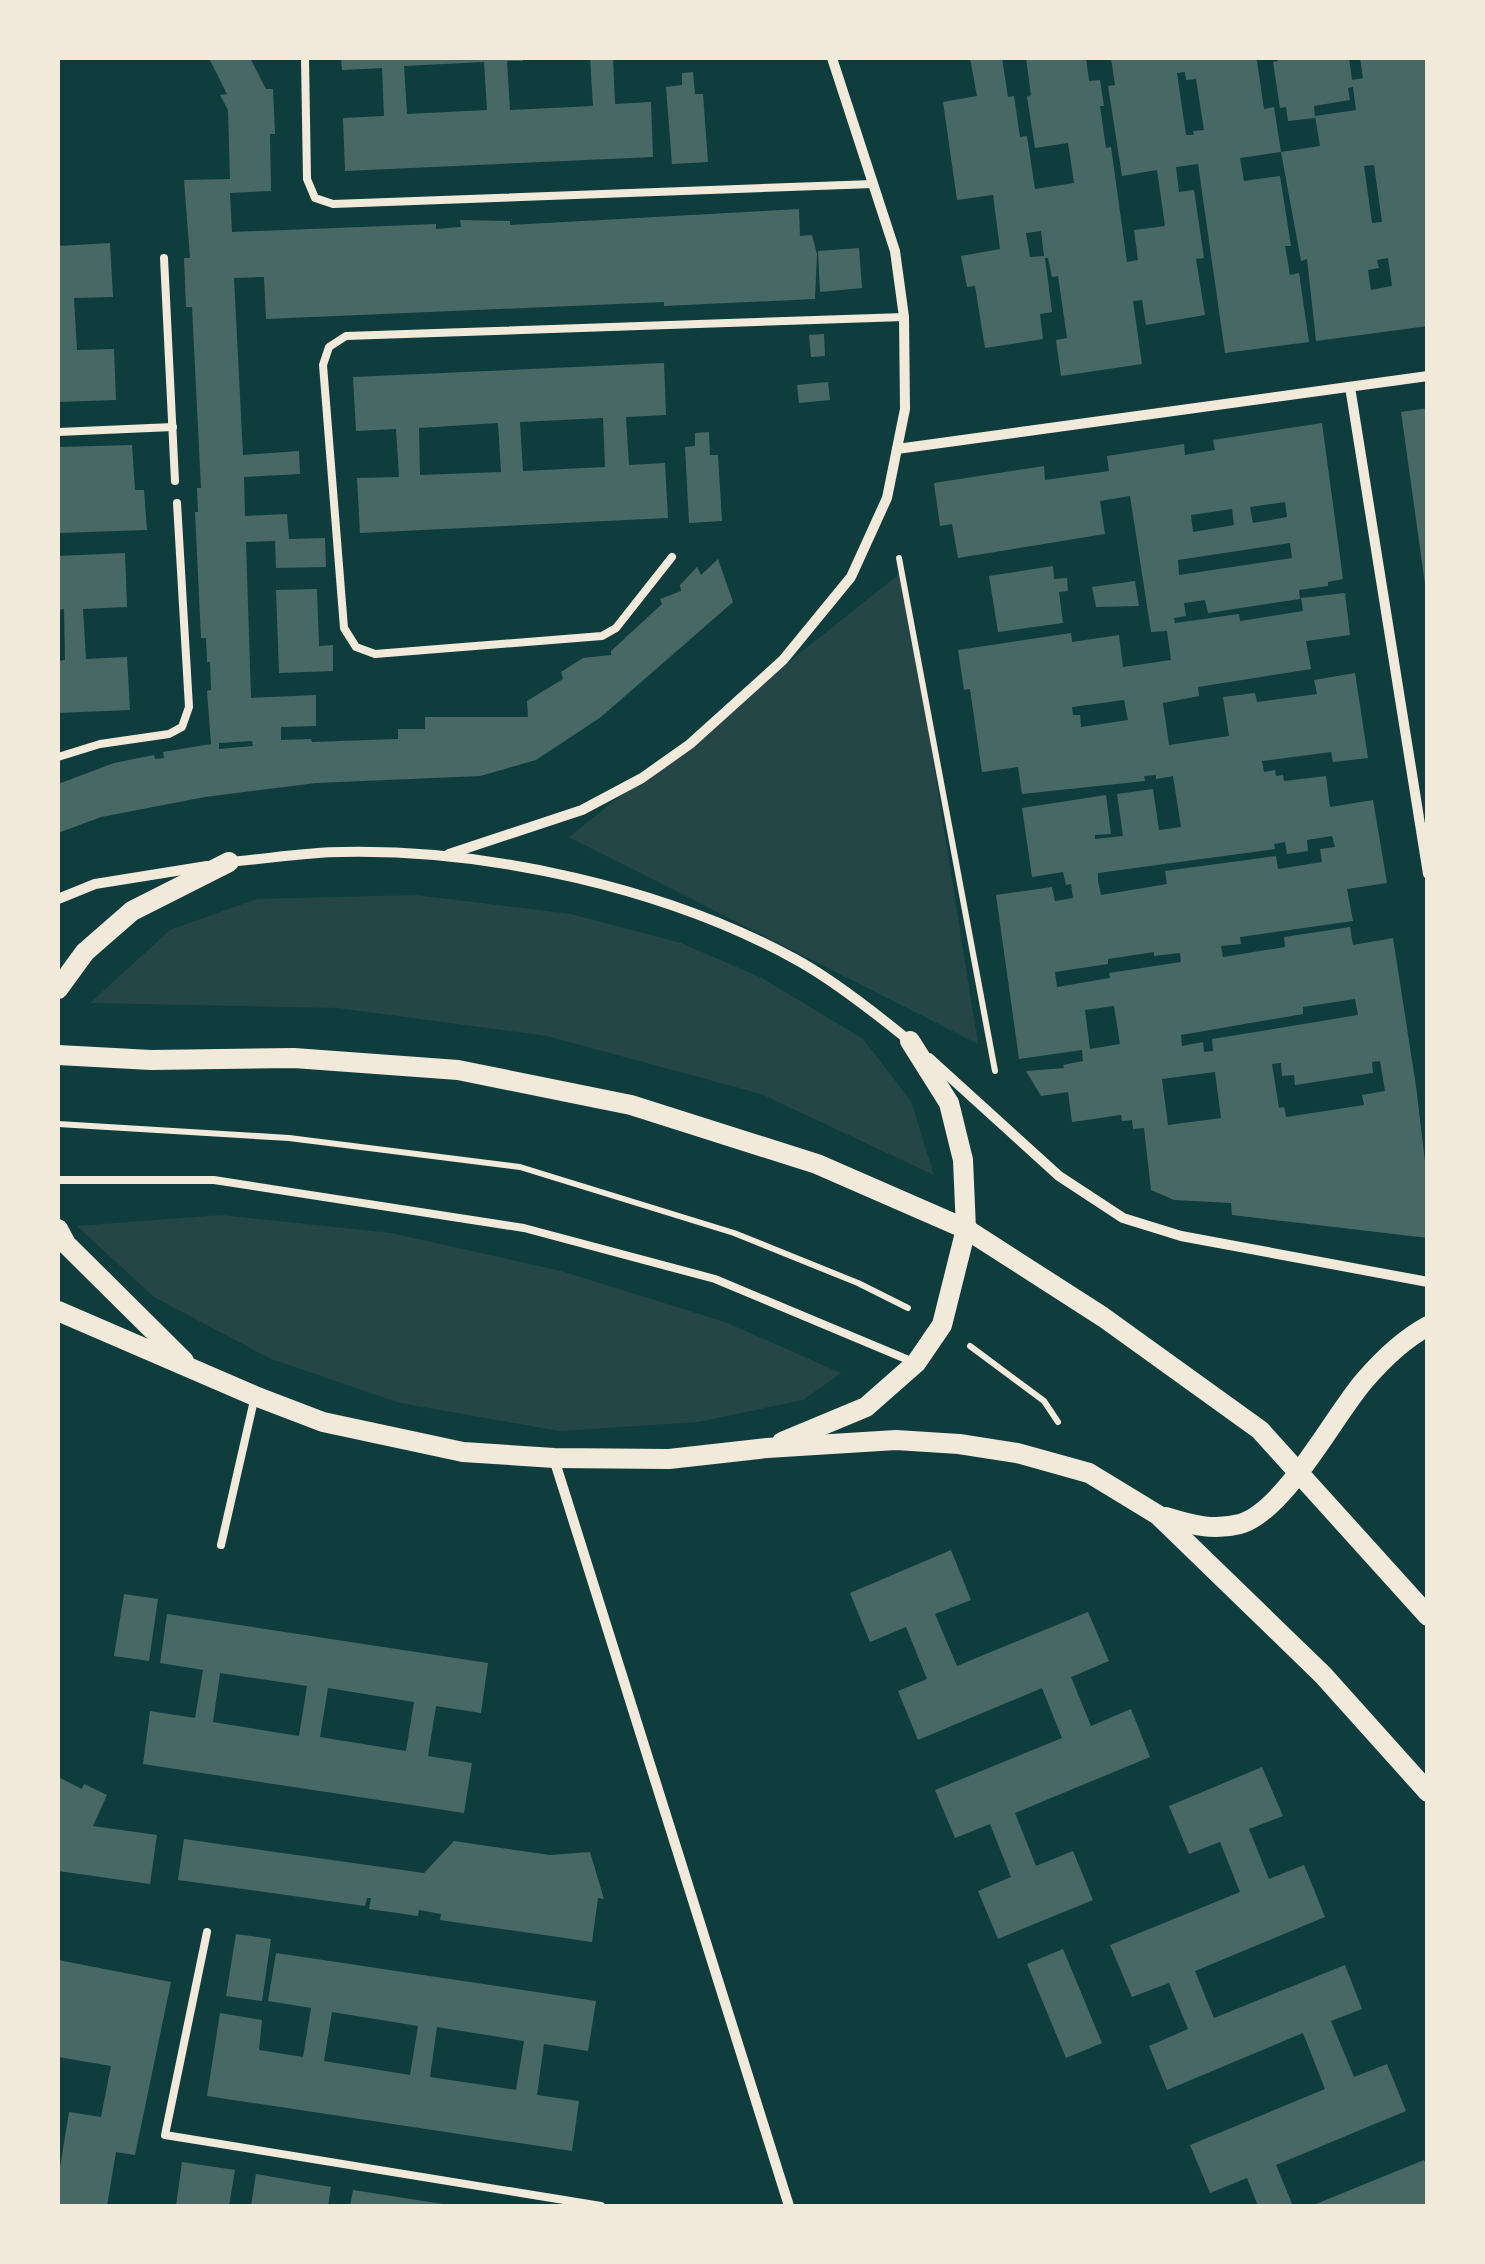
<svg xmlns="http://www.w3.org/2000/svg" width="1485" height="2264" font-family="Mulish,sans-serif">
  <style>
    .green { fill: #244646 }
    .building { fill: #486865; fill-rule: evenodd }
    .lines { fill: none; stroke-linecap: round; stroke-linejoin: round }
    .path { stroke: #f1e9da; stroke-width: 6 }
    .service { stroke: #f1e9da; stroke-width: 8 }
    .minor { stroke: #f1e9da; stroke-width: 10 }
    .secondary { stroke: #f1e9da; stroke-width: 20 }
  </style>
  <rect width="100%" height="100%" fill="#0f3d3e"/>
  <g class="green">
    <path d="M903 571 978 1044 569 837Z"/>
    <path d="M415 895 571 914 681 943 762 978 863 1039 911 1101 934 1175 761 1094 547 1036 338 1008 90 1003 170 930 257 899Z"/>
    <path d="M221 1215 391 1233 561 1271 725 1322 841 1373 803 1400 698 1422 559 1431 400 1403 271 1359 154 1297 77 1226Z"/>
  </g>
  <g class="building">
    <path d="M209 58H250L266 89H273L275 134H270L271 191 230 193 232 232 436 224V229L461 227 460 220 510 221V225L799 209 800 236 812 235 817 254 815 299 664 306V302L266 319 264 277 234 278 243 455 299 451 300 474 244 477 245 516 287 514 289 539 325 538 326 567 276 568 275 541 246 542 251 698 316 695V726L281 727V740L311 739 312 742 398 739V729H425V717H528L527 701 563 679 561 672 583 658 611 655V651L662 604 660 599 681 591 680 585 697 567 701 575 718 559 733 602 601 717 536 760 480 776 316 783 205 797 101 817 58 833V784L114 763 154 755 155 759 164 758 163 752 211 744 207 691 211 690 210 662H207L206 638H201L195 512H198L197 488H201L192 307H186L184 258H190L184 180 230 179 228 110 220 95 227 94ZM252 741 253 746 219 749V743Z"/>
    <path d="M341 58H523V61H507L510 110 593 106 590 58H613L615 104 651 102 653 157 345 171 343 118 384 116 382 68 342 70ZM484 62 487 110 407 114 404 66Z"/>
    <path d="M970 58H1002L1008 97 1014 96 1020 137 1027 136 1035 189 1074 183 1068 143 1035 148 1027 97 1031 95 1026 58H1086L1089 81 1100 80 1104 106H1100L1106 148 1111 147 1127 262 1138 260 1134 230 1165 226 1157 170 1122 176 1108 86 1115 85 1111 58H1253L1257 61 1264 109 1274 107 1281 152 1240 158 1244 181 1280 176 1291 246H1285L1290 275 1299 273 1309 342 1225 353 1198 164 1176 167 1179 192 1194 190 1204 258 1196 259 1205 315 1146 325 1142 300 1133 301 1142 364 1061 376 1056 340 1067 338 1058 276 1052 277 1048 258H1045L1052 312 1040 314 1043 339 985 348 975 286 967 287 961 256 1000 249 993 195 957 200 943 102 977 96ZM1185 72 1186 80 1196 79 1204 130 1193 131 1194 135H1186L1177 73ZM1041 231 1044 256 1030 257 1026 233Z"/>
    <path d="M1278 58H1349L1352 80 1363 78 1360 58H1427L1428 326 1316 341 1307 259 1301 261 1281 152 1320 146 1315 116 1356 110 1353 87 1348 88 1350 100 1314 106 1315 118 1288 121 1286 107 1280 108 1273 62 1278 61ZM1374 165 1382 222 1372 223 1364 166ZM1388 258 1392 286 1371 290 1368 270 1379 268 1377 260Z"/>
    <path d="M693 72 695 94H703L708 162 672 164 666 87 682 85V73Z"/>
    <path d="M110 243 113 297 74 298 77 350 114 349 116 400 58 402V246Z"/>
    <path d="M859 248 862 288 820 292 818 251Z"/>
    <path d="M824 334 825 356 811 357 809 335Z"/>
    <path d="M664 363 666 415 626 417 629 465 665 463 668 518 360 533 357 478 399 477 396 429 356 431 353 377ZM603 418 605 467 523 471 520 422ZM498 423 501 472 420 475 419 428Z"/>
    <path d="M828 382 830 400 799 403 797 385Z"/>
    <path d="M1428 408V584H1425L1401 412Z"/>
    <path d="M1322 423 1343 579 1328 582V586L1299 590 1300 599 1208 613 1205 600 1184 603 1186 616 1174 618 1175 623 1239 614 1240 621 1303 611 1301 598 1345 593 1350 635 1306 641 1311 669 1198 687 1199 696 1163 703 1169 745 1229 736 1223 697 1255 693 1257 702 1317 694 1314 680 1355 673 1368 758 1333 762 1331 752 1262 761 1264 772 1275 770 1276 776 1283 775 1284 781 1326 776 1330 807 1373 800 1387 883 1347 889 1353 921 1240 937 1241 944 1221 946 1223 957 1285 947 1284 937 1350 927 1353 945 1393 938 1416 1086 1428 1187V1238L1232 1215 1231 1203 1174 1200 1151 1190 1144 1128 1133 1129 1132 1120 1122 1121 1121 1115 1072 1122 1068 1092 1041 1096 1026 1071 1064 1068 1063 1065 1083 1061 1082 1050 1019 1059 996 895 1052 887 1055 901 1073 898 1071 884 1066 885 1063 872 1032 877 1022 808 1106 795 1111 834 1095 835V839L1123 836 1117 794 1153 789 1159 830 1181 827 1173 776 1156 779V775L1144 776 1145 781 1022 794 1018 767 982 772 970 689 964 690 958 650 1071 633 1072 642 1119 635 1123 667 1171 660 1167 631 1151 632 1130 496 1100 501 1105 534 958 558 952 524 940 526 934 483 1044 466 1045 480 1109 471 1107 456 1184 444 1185 455 1215 450 1213 440ZM1285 502 1287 517 1253 523 1250 507ZM1232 509 1234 525 1193 532 1191 515ZM1290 543 1292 558 1179 575 1178 560ZM1124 700 1128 720 1081 727 1080 715H1073L1072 707ZM1332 836 1335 847 1320 849 1322 862 1278 869 1276 856 1165 871 1167 884 1101 895 1098 881V873L1275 849 1274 844 1285 842 1287 854 1308 851 1307 840ZM1154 952V956L1180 953 1181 962 1109 973 1110 978 1057 987 1055 972 1108 964V959ZM1355 999 1358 1015 1212 1039 1213 1051 1204 1052 1203 1042 1182 1046 1181 1035 1303 1014V1007ZM1114 1006 1120 1044 1090 1049 1085 1010ZM1380 1061 1385 1091 1362 1095 1364 1105 1286 1117 1284 1107 1279 1108 1272 1064 1281 1063 1282 1076 1294 1075 1295 1085 1373 1073 1372 1062ZM1215 1072 1221 1118 1168 1125 1162 1079Z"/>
    <path d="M709 432 710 455H718L722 521 689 523 685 447 695 446V433Z"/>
    <path d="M132 445 135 490H144L147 530 58 533V447Z"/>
    <path d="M125 553 127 607 83 609 86 659 127 657 130 710 58 713V661L65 660 64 609 58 610V556Z"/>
    <path d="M1053 566 1054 579 1067 578 1068 591 1059 592 1063 623 998 632 989 576Z"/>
    <path d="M1135 581 1139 606 1096 607 1092 587Z"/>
    <path d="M317 589 319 646 333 645V671L279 673 276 590Z"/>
    <path d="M951 1550 971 1600 935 1614 957 1666 1088 1612 1109 1661 1071 1677 1091 1726 1131 1709 1150 1757 1015 1813 1036 1866 1073 1851 1093 1900 998 1939 978 1891 1011 1877 990 1824 955 1838 935 1790 1062 1738 1042 1688 918 1740 898 1691 927 1679 906 1627 870 1642 850 1593Z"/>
    <path d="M124 1594 158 1599 149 1661 114 1656Z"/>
    <path d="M167 1614 488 1663 481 1713 436 1706 428 1756 472 1763 464 1813 143 1764 150 1711 195 1718 203 1670 160 1663ZM220 1673 307 1686 299 1736 213 1722ZM328 1688 414 1702 406 1751 320 1737Z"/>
    <path d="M1262 1767 1283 1816 1249 1829 1269 1879 1304 1865 1325 1917 1195 1971 1214 2018 1345 1965 1362 2009 1331 2021 1354 2077 1387 2064 1406 2111 1276 2165 1293 2206H1258L1247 2178 1210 2193 1190 2145 1325 2089 1303 2033 1167 2090 1149 2046 1188 2029 1169 1983 1132 1997 1110 1945 1240 1892 1220 1842 1189 1854 1169 1806Z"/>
    <path d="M58 1777 82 1789 84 1784 107 1795 93 1826 157 1835 150 1884 58 1871Z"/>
    <path d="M184 1839 424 1873 454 1841 550 1855 590 1852 604 1899 598 1898 592 1942 440 1920 441 1914 419 1910 418 1916 369 1909 371 1898H367L365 1906 178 1880Z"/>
    <path d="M236 1934 271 1939 262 2001 226 1996Z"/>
    <path d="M1063 1949 1102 2043 1066 2058 1027 1964Z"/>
    <path d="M276 1953 596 2001 588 2051 544 2044 537 2095 579 2101 572 2151 207 2096 220 2013 262 2020 259 2050 303 2057 311 2008 268 2001ZM332 2012 418 2026 410 2075 324 2061ZM437 2027 524 2041 516 2090 430 2077Z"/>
    <path d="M58 1960 171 1982 135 2155 116 2152 107 2206H58V2180L69 2112 101 2117 111 2066 58 2057Z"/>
    <path d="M1424 2160 1428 2169V2206H1311Z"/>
    <path d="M182 2162 235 2170 229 2206H176Z"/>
    <path d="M256 2174 331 2187 328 2206H251Z"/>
    <path d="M353 2190 443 2204V2206H350Z"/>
  </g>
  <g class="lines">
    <g class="path">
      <path d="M899 558 995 1071"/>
      <path d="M58 1124 289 1138 520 1167 734 1233 858 1283 908 1308"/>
      <path d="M970 1346 1044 1401 1058 1422"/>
    </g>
    <g class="service">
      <path d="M305 58 307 179 315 198 333 204 873 184"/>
      <path d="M164 258 175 481"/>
      <path d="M58 432 173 427"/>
      <path d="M672 557 616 628 602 636 375 654 356 647 344 628 323 365 329 347 346 336 904 317"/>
      <path d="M58 757 100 744 169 734 182 727 189 707 177 503"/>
      <path d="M58 1180H214L524 1228 715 1279 911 1361"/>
      <path d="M221 1545 255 1396"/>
      <path d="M207 1932 165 2135 601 2206"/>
    </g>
    <g class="minor">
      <path d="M1350 387 1428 874"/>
      <path d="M897 449 1428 376"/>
      <path d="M449 854 582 810 642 778 690 744 783 660 851 577 887 498 905 409 904 317 895 251 832 58"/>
      <path d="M229 862C267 859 305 852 342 852 490 849 665 888 795 959 832 979 879 1016 912 1043"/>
      <path d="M58 899 95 884 207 866"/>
      <path d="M929 1058 1059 1176 1123 1218 1181 1236 1428 1282"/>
      <path d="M554 1459 789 2206"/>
    </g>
    <g class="secondary">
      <path d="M58 989 85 952 132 911 229 862"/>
      <path d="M58 1055 151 1060 294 1058 458 1070 631 1105 817 1164 966 1229 1103 1317 1260 1430 1428 1616"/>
      <path d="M58 1229 66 1244 184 1361"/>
      <path d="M58 1311 255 1396 323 1422 463 1452 554 1458 669 1459 767 1448 896 1440 959 1444 1017 1453 1089 1473 1158 1515 1323 1675 1428 1792"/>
      <path d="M782 1442 866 1407 916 1363 942 1325 966 1229 963 1160 949 1103 910 1041"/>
      <path d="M1166 1517C1192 1525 1213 1531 1240 1524 1285 1511 1333 1417 1364 1381 1382 1360 1404 1339 1428 1326"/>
    </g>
  </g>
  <rect width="1485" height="2264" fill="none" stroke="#f1e9da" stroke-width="120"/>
</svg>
